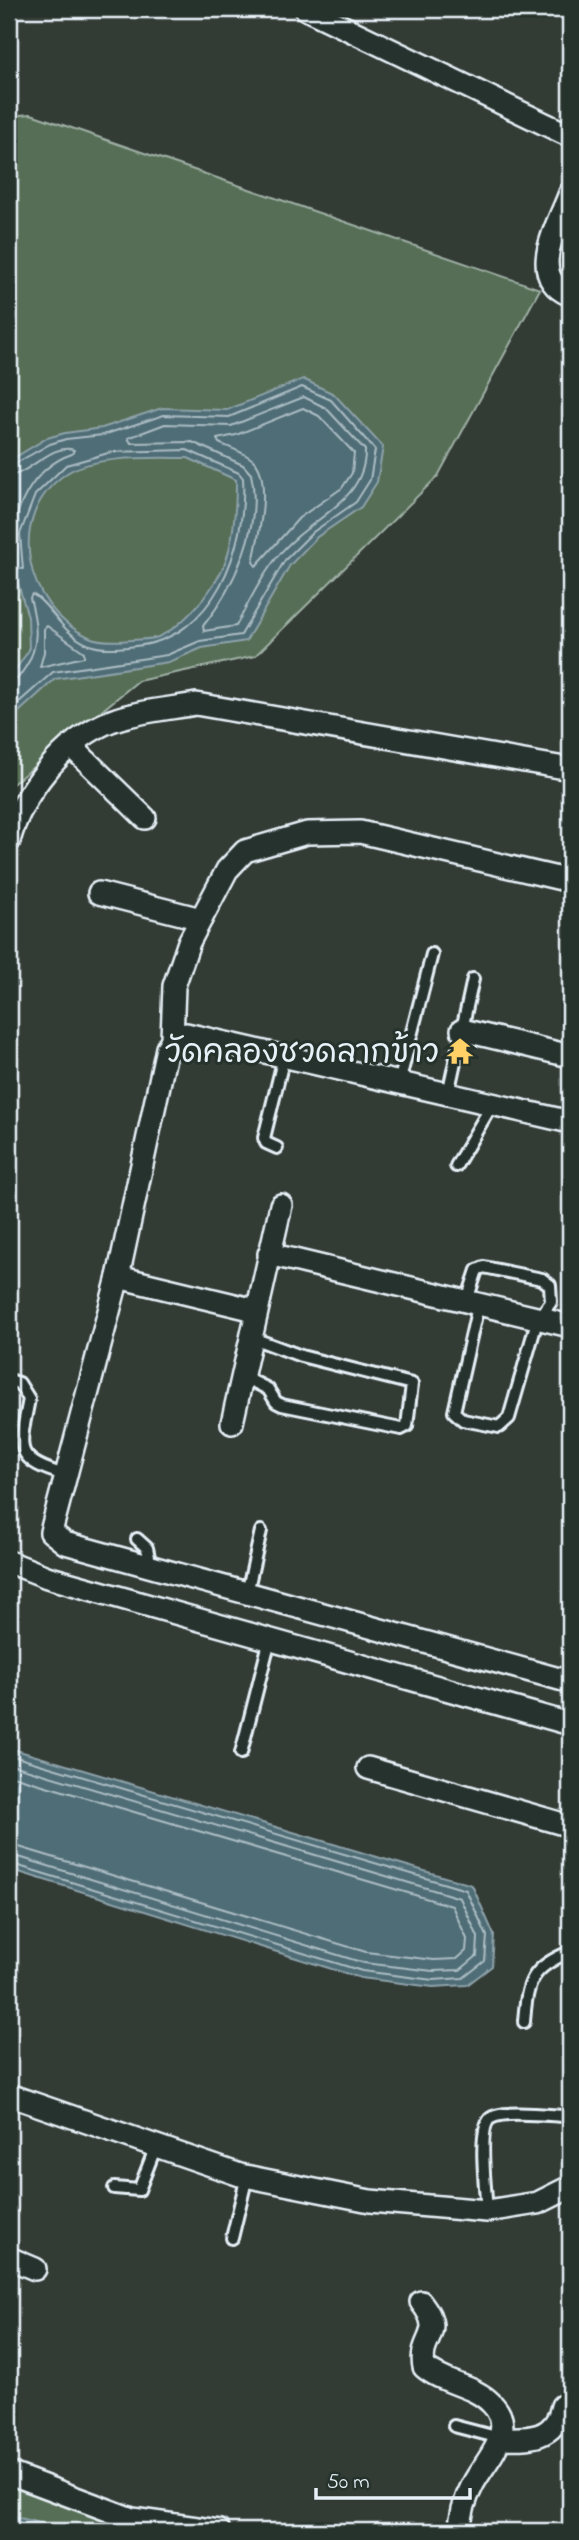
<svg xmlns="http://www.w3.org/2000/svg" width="579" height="2540" font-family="'Indie Flower','Playpen Sans Thai',sans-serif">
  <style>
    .green { fill: #566e54; stroke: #9fb0a6; stroke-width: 2 }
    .water { fill: #506d76; stroke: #8da2aa; stroke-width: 2; fill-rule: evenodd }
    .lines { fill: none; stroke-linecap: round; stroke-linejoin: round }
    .shore { stroke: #abbcc4; stroke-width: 2 }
    .lane-casing { stroke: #e8f1f8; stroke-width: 16 }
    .street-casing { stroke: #e8f1f8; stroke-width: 26 }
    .lane { stroke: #26332d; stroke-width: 10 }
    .street { stroke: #26332d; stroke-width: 21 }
    .labels { text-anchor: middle; stroke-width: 6; stroke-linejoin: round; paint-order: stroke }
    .poi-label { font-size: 32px; fill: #e8f1f8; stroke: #26332d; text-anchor: end }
  </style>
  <rect width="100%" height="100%" fill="#333b35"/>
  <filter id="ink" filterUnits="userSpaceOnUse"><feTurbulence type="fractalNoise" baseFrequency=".0143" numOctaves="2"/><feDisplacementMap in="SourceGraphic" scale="14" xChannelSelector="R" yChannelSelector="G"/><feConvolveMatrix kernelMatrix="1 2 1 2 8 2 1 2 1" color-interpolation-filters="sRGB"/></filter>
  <g filter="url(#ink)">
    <g class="green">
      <path d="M31 114 540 289 438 476 255 656 138 681 9 787V116Z"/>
      <path d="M9 2485 149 2531H9Z"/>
    </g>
    <g class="water">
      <path d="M303 379 334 394 383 447 377 482 361 507 317 537 290 565 246 641 202 648 169 662 55 679 9 721V679L29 650 28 617 17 580 9 570V461L47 438 65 433 102 428 162 408 227 410ZM188 458 236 480C236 505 235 529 228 554 220 583 186 625 158 637 150 640 139 639 131 640 120 641 100 642 89 637 24 608 4 515 67 473 95 455 155 458 188 458Z"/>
      <path d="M9 1748 472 1885 494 1935 492 1966 467 1985 433 1987 361 1978 9 1869Z"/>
      <path d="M9 2515 68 2531H9Z"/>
    </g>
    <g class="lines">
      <g class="shore">
        <path d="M304 397 326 408 365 450C366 503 308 518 278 556 261 577 249 602 236 626L204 631 203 626C234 588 263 524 251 474L243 465 192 442 131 443 128 438 165 424 231 426Z"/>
        <path d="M303 408 319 416 354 453 352 473 342 488 299 518 256 566 253 562C258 539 273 478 253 460 244 452 230 448 219 443L217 439 236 435Z"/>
        <path d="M9 467 50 444 66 439 103 435 164 415 229 417 302 387 331 400 375 450 370 480 356 502 313 532 285 560 241 635 200 641 167 655 53 672 9 711"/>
        <path d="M9 476C30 474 52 442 74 450L72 454C33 467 8 515 13 554L9 557"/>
        <path d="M9 566 23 569 20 534 35 495 66 465 112 452 187 450 239 473 243 478C247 548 214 639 135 646 122 648 100 650 87 644 60 632 49 602 32 594L30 598C37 623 40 646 25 668 20 675 18 681 9 682"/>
        <path d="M47 626 84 652V657L40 667 44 652V629Z"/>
        <path d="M9 1755 466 1890 487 1936 485 1961 463 1978 433 1980 362 1971 9 1863"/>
        <path d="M9 1764 460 1898 478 1937 477 1956 460 1970 433 1971 364 1963 9 1854"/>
        <path d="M9 1775 452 1906 467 1939 466 1951 457 1959 434 1960 366 1952 9 1844"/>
      </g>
      <defs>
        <g id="lane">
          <path d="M399 1083 432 954"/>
          <path d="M448 1094 473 979"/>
          <path d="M277 1148 266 1143 264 1138 284 1057"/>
          <path d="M456 1166 493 1103"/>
          <path d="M466 1303 477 1270 484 1267 542 1279 550 1285 551 1302 537 1321 509 1418 499 1427 463 1420 454 1412 478 1306"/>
          <path d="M242 1376 268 1389 276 1402 282 1405 401 1429 407 1426 412 1384 301 1356 250 1337"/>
          <path d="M9 1380 19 1383 29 1399C20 1448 11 1459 65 1475"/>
          <path d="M137 1539 147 1548 151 1566"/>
          <path d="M247 1593 261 1531"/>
          <path d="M241 1753 270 1639"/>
          <path d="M524 2022C527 1982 531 1967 570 1952"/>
          <path d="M114 2188 139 2190 156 2146"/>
          <path d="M487 2211C486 2194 477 2126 491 2118 504 2110 546 2115 563 2116"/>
          <path d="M232 2238 247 2176"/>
          <path d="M454 2426 500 2438"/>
        </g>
        <g id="street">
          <path d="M306 9 570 136"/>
          <path d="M570 193C558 226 525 276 570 295"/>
          <path d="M71 746 145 818"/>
          <path d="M9 841C22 793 63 740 111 721 138 711 168 709 196 704L570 769"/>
          <path d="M570 881 360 832 307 833 245 851 227 870 189 942 174 986 172 1039 167 1048 118 1277 51 1532 65 1543 570 1682"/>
          <path d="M99 893 201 919"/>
          <path d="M462 1030 570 1056"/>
          <path d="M172 1039 186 1034 570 1122"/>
          <path d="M269 1254 570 1326"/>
          <path d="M118 1277 255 1310"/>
          <path d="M232 1423 281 1205"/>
          <path d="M9 1562 47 1577 570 1724"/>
          <path d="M368 1768 570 1826"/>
          <path d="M9 2095 240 2175 370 2201 487 2211 538 2203 570 2187"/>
          <path d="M9 2258 35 2269"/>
          <path d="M421 2302C447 2335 418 2337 424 2367 444 2384 474 2385 491 2403 519 2430 486 2459 473 2484 465 2499 460 2515 460 2531"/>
          <path d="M500 2438C529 2439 555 2440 562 2406"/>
          <path d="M9 2473 132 2519 219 2531"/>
        </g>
      </defs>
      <use href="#lane" class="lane-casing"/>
      <use href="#street" class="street-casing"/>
      <use href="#lane" class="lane"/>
      <use href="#street" class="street"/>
    </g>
  </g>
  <defs>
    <symbol id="temple-bare" viewBox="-9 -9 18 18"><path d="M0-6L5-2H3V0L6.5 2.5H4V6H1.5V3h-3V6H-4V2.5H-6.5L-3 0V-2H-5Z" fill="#ffd166" stroke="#26332d" stroke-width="2.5" paint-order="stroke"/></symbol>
  </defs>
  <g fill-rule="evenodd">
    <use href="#temple-bare" x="441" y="1032" width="38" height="38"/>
  </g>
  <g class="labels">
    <g class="poi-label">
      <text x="439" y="1062">วัดคลองชวดลากข้าว</text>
    </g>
  </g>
  <rect width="579" height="2540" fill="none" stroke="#26332d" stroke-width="35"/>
  <rect x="18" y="18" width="544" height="2505" fill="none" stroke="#e8f1f8" stroke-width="2.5" filter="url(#ink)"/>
  <path d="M316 2488v10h154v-10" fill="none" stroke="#e8f1f8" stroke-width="3.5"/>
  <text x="327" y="2488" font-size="21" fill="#e8f1f8" stroke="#26332d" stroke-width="5" paint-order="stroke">50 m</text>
</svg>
